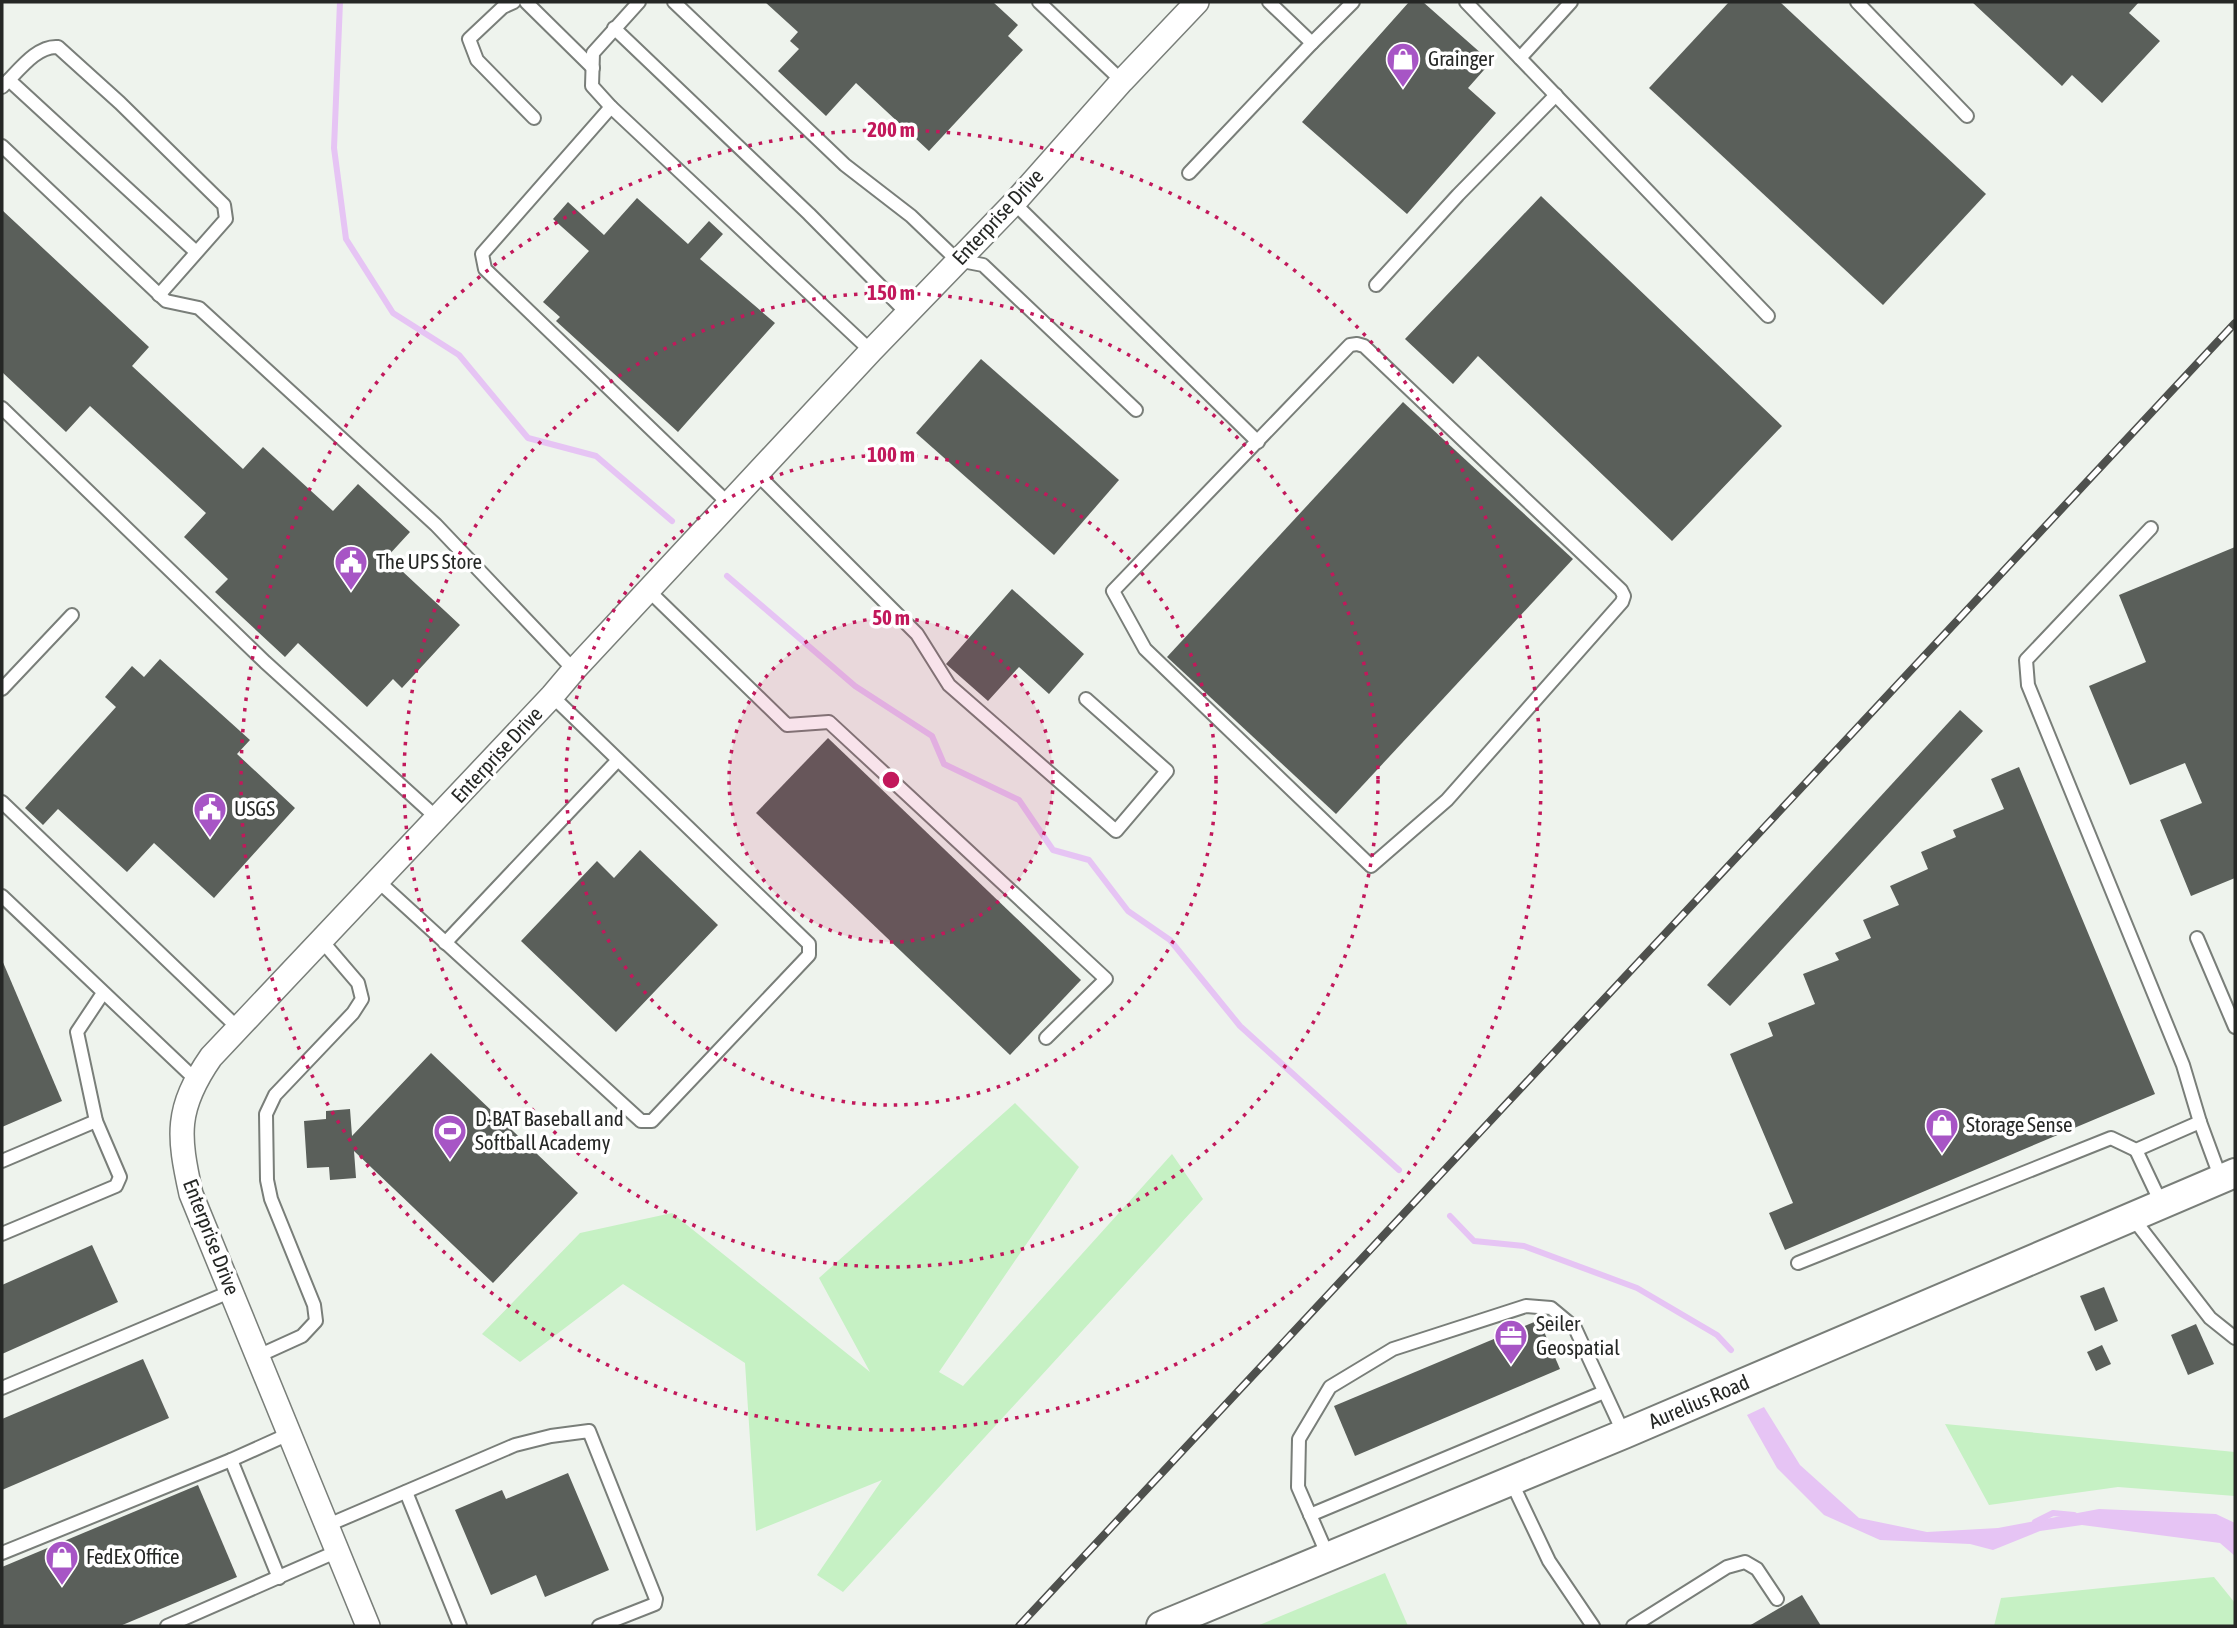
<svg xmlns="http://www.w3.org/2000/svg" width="2237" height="1628" font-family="'Asap Condensed',sans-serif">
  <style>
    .green { fill: #c6f1c4 }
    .water { fill: #e6c4f4 }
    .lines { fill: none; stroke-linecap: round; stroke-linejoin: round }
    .stream { stroke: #e6c4f4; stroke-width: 6 }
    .building { fill: #5a5f5a }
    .service-casing { stroke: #797e79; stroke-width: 16 }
    .minor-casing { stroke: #797e79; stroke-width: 26 }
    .tertiary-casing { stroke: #797e79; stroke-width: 32 }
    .service { stroke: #fff; stroke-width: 12 }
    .minor { stroke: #fff; stroke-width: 23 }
    .tertiary { stroke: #fff; stroke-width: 28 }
    .rail-casing { stroke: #4e504d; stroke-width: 8 }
    .rail { stroke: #fff; stroke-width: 5; stroke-dasharray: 16; stroke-linecap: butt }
    .ring { fill: none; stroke: #c2185b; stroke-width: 3.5; stroke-dasharray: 3.5 7 }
    .labels { text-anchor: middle; stroke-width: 7; stroke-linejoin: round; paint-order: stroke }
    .poi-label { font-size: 21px; fill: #252725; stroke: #fff; text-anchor: start }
    .street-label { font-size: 21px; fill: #252725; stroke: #fff }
    .centre { fill: #c2185b; stroke: #fff; stroke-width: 3.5 }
    .ring-label { font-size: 21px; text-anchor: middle; font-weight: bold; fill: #c2185b; stroke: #fff; stroke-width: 7; stroke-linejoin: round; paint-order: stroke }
  </style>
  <rect width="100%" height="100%" fill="#eef3ed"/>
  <g class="green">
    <path d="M1015 1103 1079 1167 939 1372 963 1386 1172 1154 1203 1199 843 1592 817 1575 882 1480 756 1531 745 1363 623 1284 520 1362 482 1334 580 1233 672 1213 870 1372 819 1278Z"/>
    <path d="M1945 1424 2235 1452V1496L2118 1487 1989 1505Z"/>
    <path d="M1385 1573 1408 1626H1257Z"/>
    <path d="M2214 1577 2235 1603V1626H1994L2001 1598Z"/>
  </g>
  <path class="water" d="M1764 1407 1800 1465 1859 1518 1927 1532 1998 1528 2099 1509 2216 1514 2235 1523V1556L2220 1543 2082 1525 2040 1531 1993 1550 1970 1544 1880 1540 1824 1515 1777 1468 1747 1415Z"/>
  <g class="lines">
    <g class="stream">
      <path d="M340 2 334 148 346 239 393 313 459 355 528 438 596 456 672 521"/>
      <path d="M727 576 855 686 932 736 944 764 1019 800 1053 850 1089 860 1128 911 1170 940 1240 1026 1399 1170"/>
      <path d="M1450 1216 1474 1241 1524 1246 1637 1288 1717 1335 1731 1350"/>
      <path d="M2035 1522 2053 1513 2074 1515"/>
    </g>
  </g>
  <g class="building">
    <path d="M765 2H993L1018 25 1008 36 1023 50 929 151 856 83 826 116 778 71 799 49 790 41 798 32Z"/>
    <path d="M1409 2H1423L1491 62 1468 88 1496 113 1407 214 1302 122Z"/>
    <path d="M1729 2H1780L1986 194 1883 305 1649 88Z"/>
    <path d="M1972 2H2139L2129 13 2160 41 2102 103 2072 75 2062 86Z"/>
    <path d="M1541 196 1782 426 1672 541 1478 356 1453 384 1405 339Z"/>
    <path d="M637 198 688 244 709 221 723 234 700 259 775 323 678 432 556 321 560 317 543 302 589 251 553 219 568 202 604 235Z"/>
    <path d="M2 210 149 347 132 366 243 469 263 447 333 511 358 484 410 532 387 557 460 625 402 688 393 679 367 707 298 643 285 657 215 592 228 579 184 537 206 513 90 406 66 432 2 372Z"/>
    <path d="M981 359 1119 480 1054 555 916 433Z"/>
    <path d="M1403 402 1573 559 1336 814 1167 657Z"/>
    <path d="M2235 547V878L2191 896 2160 820 2202 803 2185 763 2130 785 2089 686 2146 662 2119 595Z"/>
    <path d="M1012 589 1084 654 1049 694 1019 667 988 701 946 664Z"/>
    <path d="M160 659 250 740 237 754 295 808 214 898 154 843 127 872 58 809 43 825 25 808 116 707 105 697 132 666 144 677Z"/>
    <path d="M1960 710 1983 731 1730 1006 1707 985Z"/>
    <path d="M828 738 1081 980 1010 1055 756 813Z"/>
    <path d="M2019 767 2155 1094 1785 1250 1769 1213 1793 1203 1730 1054 1773 1036 1768 1023 1815 1004 1803 974 1839 960 1835 953 1871 938 1863 920 1899 905 1890 886 1928 869 1921 852 1956 837 1953 830 2004 809 1991 779Z"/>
    <path d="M640 850 718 925 616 1032 521 941 597 861 614 878Z"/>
    <path d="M2 960 62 1101 2 1127Z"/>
    <path d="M431 1053 578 1193 493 1283 354 1151 356 1178 330 1180 329 1167 307 1168 304 1121 326 1119V1111L350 1109 352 1136Z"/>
    <path d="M92 1245 118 1302 2 1354V1285Z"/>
    <path d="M2104 1287 2118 1321 2095 1331 2080 1296Z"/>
    <path d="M1539 1320 1560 1369 1355 1456 1334 1406Z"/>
    <path d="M2196 1324 2214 1364 2188 1375 2171 1335Z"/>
    <path d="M2102 1345 2111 1364 2096 1371 2087 1352Z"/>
    <path d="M143 1359 169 1418 2 1490V1419Z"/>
    <path d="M568 1473 609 1570 545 1597 536 1575 491 1595 455 1510 502 1490 506 1499Z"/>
    <path d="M198 1485 237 1577 120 1626H2V1567Z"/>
    <path d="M1802 1595 1821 1626H1749Z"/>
  </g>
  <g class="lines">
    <defs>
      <g id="service">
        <path d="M514 2 503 7 469 39 477 60 534 118"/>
        <path d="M526 2 593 68"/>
        <path d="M639 2 593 53 592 86 611 107 871 351"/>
        <path d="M674 2 845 165 911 216 957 260 983 265 1136 410"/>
        <path d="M1039 2 1122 81"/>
        <path d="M1269 2 1312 43 1353 2"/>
        <path d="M1466 2 1768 316"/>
        <path d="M1857 2 1967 116"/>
        <path d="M614 28 809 214 907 313"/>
        <path d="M1520 58 1571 2"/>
        <path d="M9 80 196 252"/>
        <path d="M2 87C17 73 36 45 58 47L120 103 224 205 226 219 159 295"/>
        <path d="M611 107 482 254 485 269 729 504"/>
        <path d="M2 146 166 301 199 308 436 525 574 670"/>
        <path d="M1189 173 1312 43"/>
        <path d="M1014 203 1258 442"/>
        <path d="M1376 285 1458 195 1556 95"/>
        <path d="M1357 344 1364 346 1621 590 1624 596 1622 602 1447 800 1371 866 1145 649 1113 591 1350 345Z"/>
        <path d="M2 408 265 662 437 818"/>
        <path d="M758 475 917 634 949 685 1116 831 1167 771 1086 699"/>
        <path d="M2151 528 2026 660 2028 685 2183 1065 2200 1122 2221 1179"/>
        <path d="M648 590 787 725 829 722 1106 979 1046 1038"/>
        <path d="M2 689 72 615"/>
        <path d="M2 802 238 1028"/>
        <path d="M378 881 641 1121H652L809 955V944L552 696"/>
        <path d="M2 896 195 1079"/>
        <path d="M2197 938 2235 1027"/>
        <path d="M445 943 618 760"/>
        <path d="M2136 1150 2162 1205"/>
        <path d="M2 1161 96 1121"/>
        <path d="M2132 1217 2210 1318 2235 1338"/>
        <path d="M2 1234 116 1186 120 1177 96 1121 77 1032 103 993"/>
        <path d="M1798 1263 2111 1138 2136 1150 2200 1122"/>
        <path d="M258 1356 302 1336 316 1321 314 1305 271 1199 267 1180 266 1114 275 1095 353 1013 362 999 358 983 322 941"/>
        <path d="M2 1388 232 1291"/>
        <path d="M231 1460 279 1578"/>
        <path d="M1511 1481 1549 1561 1593 1626"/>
        <path d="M406 1492 460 1626"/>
        <path d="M1310 1515 1604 1392"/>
        <path d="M328 1525 515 1445 551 1436 589 1431 656 1599 655 1604 599 1626"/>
        <path d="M2 1553 231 1460 291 1433"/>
        <path d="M1328 1556 1298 1487 1299 1439 1330 1387 1393 1349 1526 1306 1551 1308 1575 1328 1624 1434"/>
        <path d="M167 1626 338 1551"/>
        <path d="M1633 1626 1727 1567 1745 1562 1757 1569 1777 1599"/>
      </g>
      <path id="minor" d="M368 1626 191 1194C178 1135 175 1109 211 1057L552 696 574 670 871 351 1014 203 1122 81 1197 2"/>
      <path id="tertiary" d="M1161 1626 1624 1434 2235 1173"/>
    </defs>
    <use href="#service" class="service-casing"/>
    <use href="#minor" class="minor-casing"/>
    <use href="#tertiary" class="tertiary-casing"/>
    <use href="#service" class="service"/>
    <use href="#minor" class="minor"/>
    <use href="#tertiary" class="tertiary"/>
    <defs>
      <path id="rail" d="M1019 1626 2235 323"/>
    </defs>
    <use href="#rail" class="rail-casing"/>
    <use href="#rail" class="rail"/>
  </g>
  <circle cx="891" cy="780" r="162" fill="#c2185b" fill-opacity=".12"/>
  <g class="ring">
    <circle cx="891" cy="780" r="162"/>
    <circle cx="891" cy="780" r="325"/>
    <circle cx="891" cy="780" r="487"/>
    <circle cx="891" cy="780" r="650"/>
  </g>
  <defs>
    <symbol id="shop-pin" viewBox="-11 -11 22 30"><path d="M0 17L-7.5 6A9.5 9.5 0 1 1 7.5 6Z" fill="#a755c5" stroke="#fff"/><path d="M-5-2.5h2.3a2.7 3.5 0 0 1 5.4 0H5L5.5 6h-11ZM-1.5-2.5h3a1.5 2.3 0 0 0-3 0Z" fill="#fff"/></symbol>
    <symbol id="civic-pin" viewBox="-11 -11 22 30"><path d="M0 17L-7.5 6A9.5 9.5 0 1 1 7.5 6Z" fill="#a755c5" stroke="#fff"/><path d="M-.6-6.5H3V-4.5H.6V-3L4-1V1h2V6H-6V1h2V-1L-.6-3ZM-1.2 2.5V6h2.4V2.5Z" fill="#fff"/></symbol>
    <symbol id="stadium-pin" viewBox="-11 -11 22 30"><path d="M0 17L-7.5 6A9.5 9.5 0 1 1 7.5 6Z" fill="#a755c5" stroke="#fff"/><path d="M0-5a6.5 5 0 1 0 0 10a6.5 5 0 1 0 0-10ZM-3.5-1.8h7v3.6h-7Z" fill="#fff"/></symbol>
    <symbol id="office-pin" viewBox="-11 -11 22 30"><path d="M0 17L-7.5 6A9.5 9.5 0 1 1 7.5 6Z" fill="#a755c5" stroke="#fff"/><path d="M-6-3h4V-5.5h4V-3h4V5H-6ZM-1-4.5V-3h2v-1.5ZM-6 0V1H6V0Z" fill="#fff"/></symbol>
  </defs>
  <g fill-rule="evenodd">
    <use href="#shop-pin" x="1384" y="40" width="38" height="52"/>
    <use href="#civic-pin" x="332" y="543" width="38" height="52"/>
    <use href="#civic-pin" x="191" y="790" width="38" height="52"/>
    <use href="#shop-pin" x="1923" y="1106" width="38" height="52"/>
    <use href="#stadium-pin" x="431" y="1112" width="38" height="52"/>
    <use href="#office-pin" x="1492" y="1317" width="38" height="52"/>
    <use href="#shop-pin" x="43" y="1538" width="38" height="52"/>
  </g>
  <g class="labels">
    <g class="poi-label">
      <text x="1428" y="66">Grainger</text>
      <text x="376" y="569">The UPS Store</text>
      <text x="234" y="816">USGS</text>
      <text x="475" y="1126">D-BAT Baseball and<tspan x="475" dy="24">Softball Academy</tspan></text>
      <text x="1966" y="1132">Storage Sense</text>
      <text x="1536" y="1331">Seiler<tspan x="1536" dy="24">Geospatial</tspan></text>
      <text x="86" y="1564">FedEx Office</text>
    </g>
    <g class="street-label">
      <text transform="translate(998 217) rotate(-47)" y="7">Enterprise Drive</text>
      <text transform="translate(497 755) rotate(-47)" y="7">Enterprise Drive</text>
      <text transform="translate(211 1237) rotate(69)" y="7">Enterprise Drive</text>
      <text transform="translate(1699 1402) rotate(-23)" y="7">Aurelius Road</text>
    </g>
  </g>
  <circle cx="891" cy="780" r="10" class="centre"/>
  <g class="ring-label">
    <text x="891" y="137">200 m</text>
    <text x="891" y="300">150 m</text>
    <text x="891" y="462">100 m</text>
    <text x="891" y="625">50 m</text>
  </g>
  <rect width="2237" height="1628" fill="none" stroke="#252725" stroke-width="7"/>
</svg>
